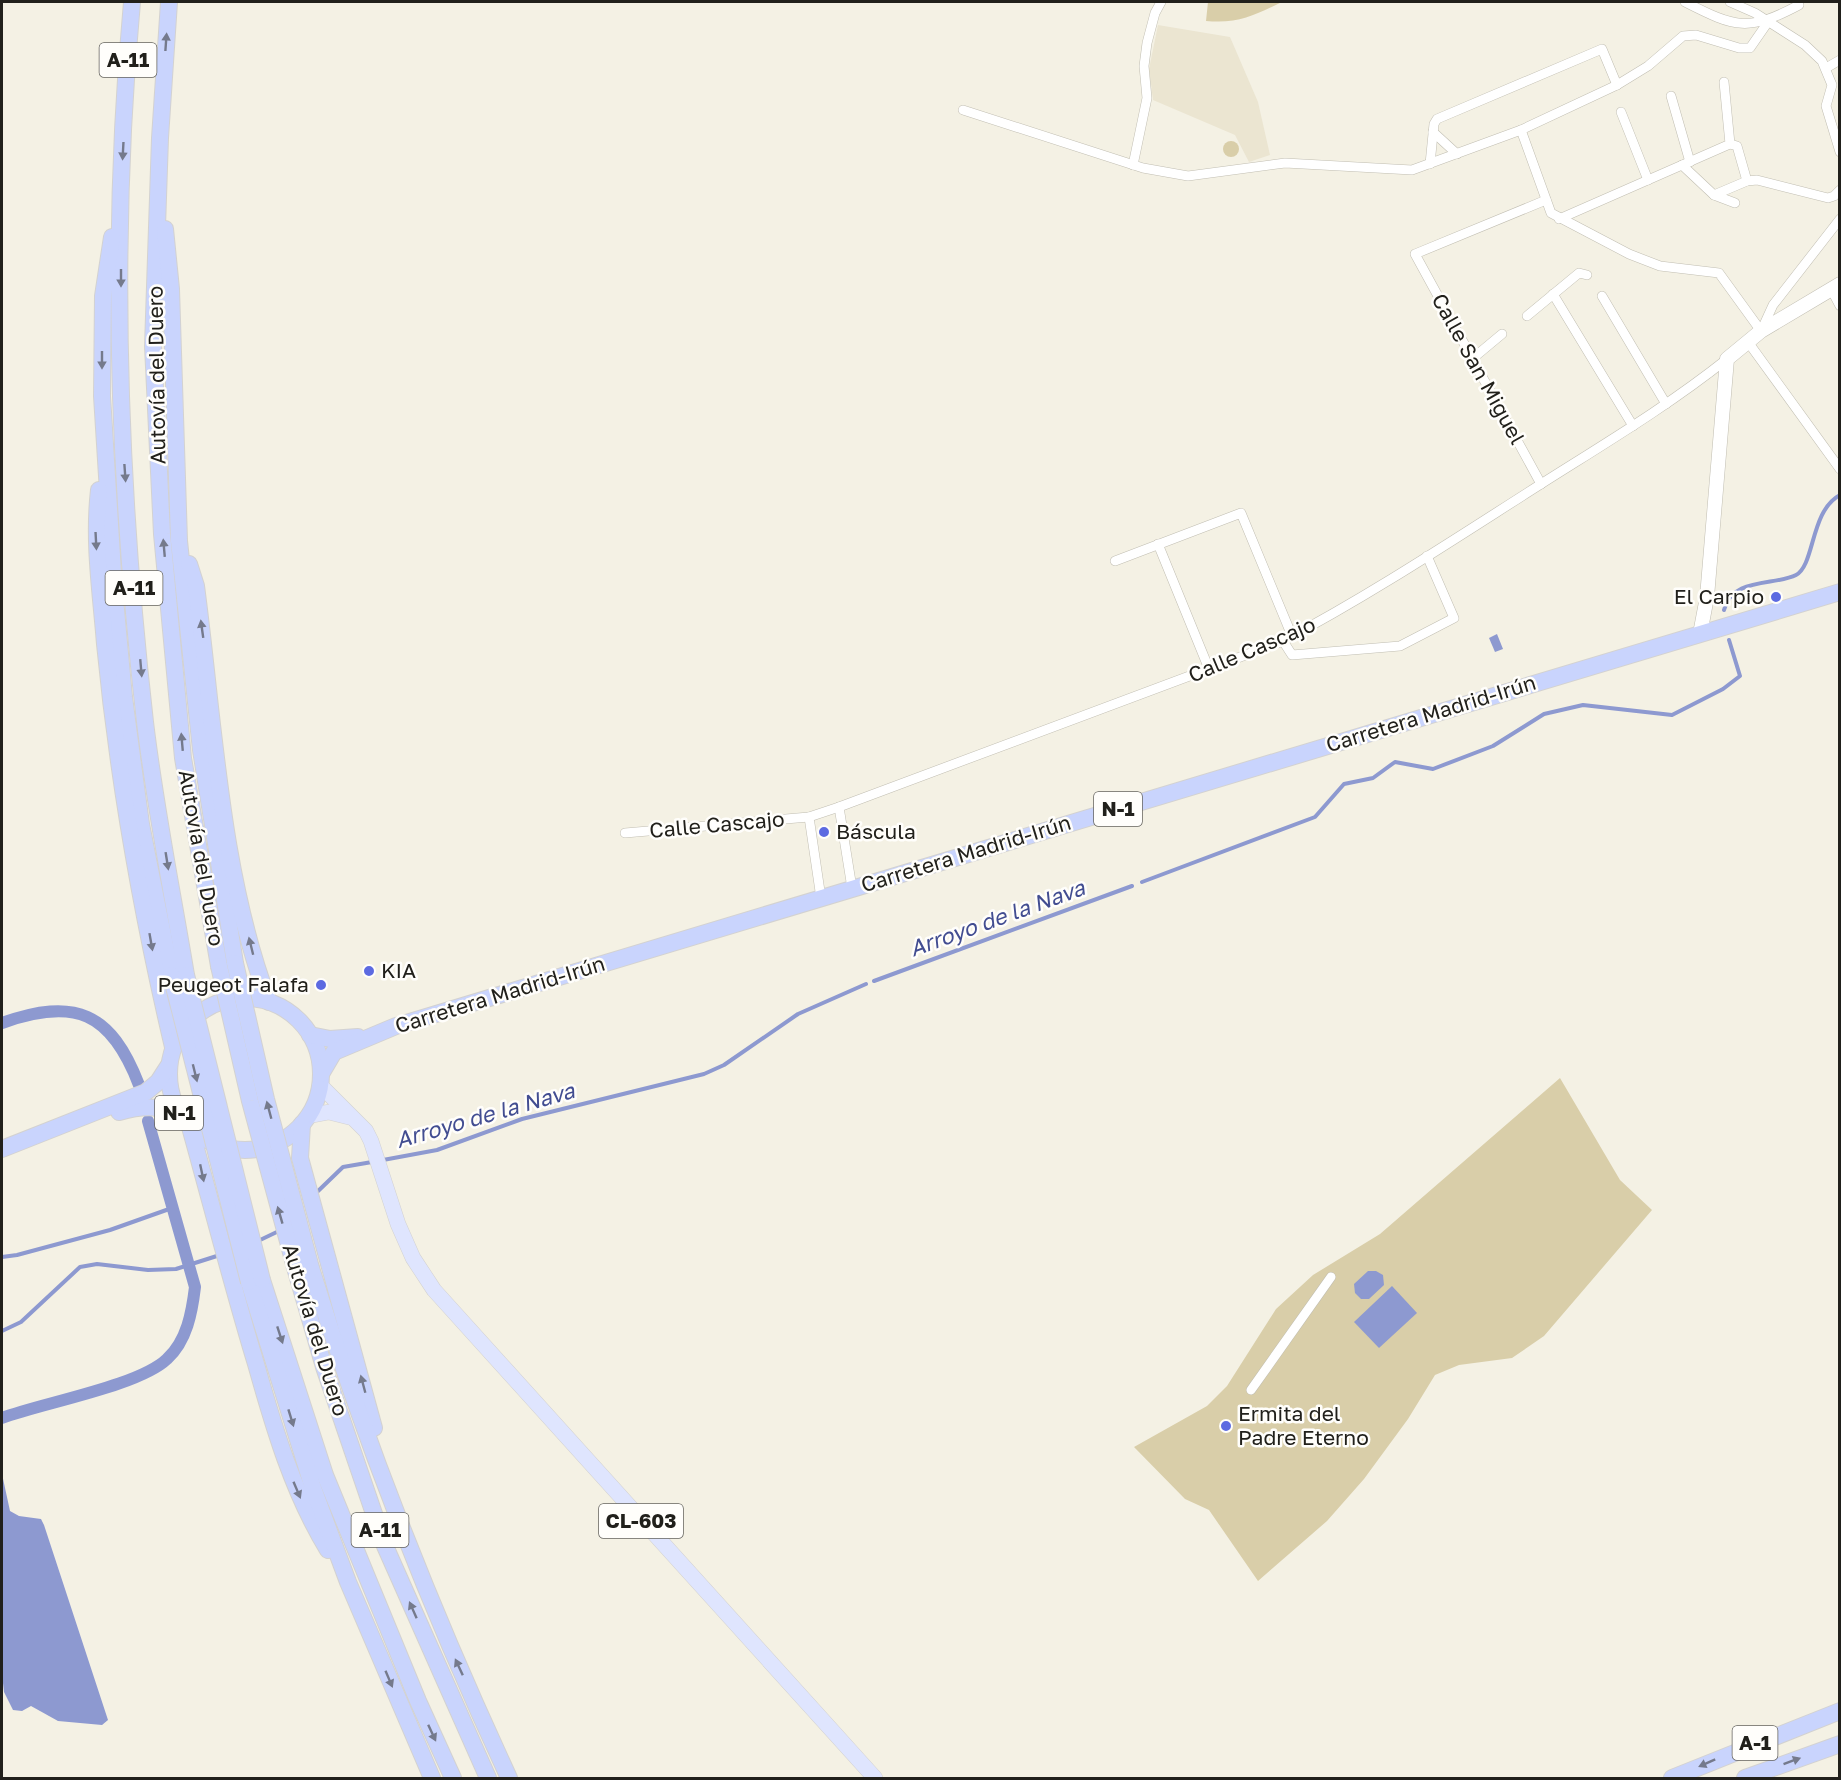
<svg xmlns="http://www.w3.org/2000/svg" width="1841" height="1780" font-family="'Golos Text',sans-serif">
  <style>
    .built { fill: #ebe5d1 }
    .green { fill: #d9cea9 }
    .water { fill: #8d99d0 }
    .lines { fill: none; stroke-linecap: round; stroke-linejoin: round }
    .stream { stroke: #8d99d0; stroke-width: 4 }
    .canal { stroke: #8d99d0; stroke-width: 12 }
    .street-casing { stroke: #c1beb2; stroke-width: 10 }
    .secondary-casing { stroke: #c1beb2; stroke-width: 15 }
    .primary-casing { stroke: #d3d2d1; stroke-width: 16 }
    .highway-casing { stroke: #d3d2d1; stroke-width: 18 }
    .street { stroke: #fff; stroke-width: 9 }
    .secondary { stroke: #fff; stroke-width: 14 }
    .primary { stroke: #dfe5fe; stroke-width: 15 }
    .highway { stroke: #c9d4fd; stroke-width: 16 }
    .highway-bridge-casing { stroke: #d3d2d1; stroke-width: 18; stroke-linecap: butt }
    .highway-bridge { stroke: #c9d4fd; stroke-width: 16 }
    .oneway { fill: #757a8c }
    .poi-dot { fill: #5c6ae1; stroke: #fffefb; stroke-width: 2 }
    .labels { text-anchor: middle; stroke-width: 5; stroke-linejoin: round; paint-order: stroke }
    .shield { fill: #fffefb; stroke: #64635e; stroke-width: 1.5 }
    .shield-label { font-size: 20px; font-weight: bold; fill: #21201b }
    .street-label { font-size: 21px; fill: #21201b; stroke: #fffefb }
    .poi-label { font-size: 21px; fill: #21201b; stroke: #fffefb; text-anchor: start }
    .water-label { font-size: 22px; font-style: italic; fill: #424d91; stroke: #fffefb }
  </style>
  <rect width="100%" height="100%" fill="#f4f1e4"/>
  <path class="built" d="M1158 25 1230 37 1258 102 1270 155 1249 162 1235 135 1153 100 1149 69Z"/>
  <g class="green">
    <path d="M1208 2H1282C1254 15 1239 24 1206 21Z"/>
    <circle cx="1231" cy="149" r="8"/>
    <path d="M1560 1078 1620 1180 1652 1210 1544 1336 1512 1358 1459 1365 1435 1375 1408 1419 1364 1479 1327 1521 1258 1581 1209 1510 1185 1499 1134 1447 1207 1406 1227 1386 1276 1309 1313 1275 1380 1234Z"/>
  </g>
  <g class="water">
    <path d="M1497 634 1503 649 1495 652 1489 638Z"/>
    <path d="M1368 1271H1376L1383 1275 1384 1285 1369 1299H1361L1355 1293 1354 1284Z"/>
    <path d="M1392 1286 1417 1313 1379 1348 1354 1322Z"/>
    <path d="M2 1474 10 1511 19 1516 41 1519 44 1525 108 1720 102 1725 58 1721 31 1706 22 1711 13 1710 4 1692 2 1674Z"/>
  </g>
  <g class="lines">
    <g class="stream">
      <path d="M1724 610C1732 577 1775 586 1796 575 1815 565 1810 511 1840 495"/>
      <path d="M1142 882 1315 817 1344 784 1373 778 1395 762 1433 769 1493 746 1544 714 1583 705 1672 715 1723 689 1740 676 1729 640"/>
      <path d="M874 981 1132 886"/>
      <path d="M383 1160 437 1150 522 1119 704 1074 724 1065 798 1014 866 984"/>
      <path d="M316 1193 343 1167 372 1162"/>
      <path d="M258 1241 281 1230"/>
      <path d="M2 1257 17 1255 110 1230 172 1208"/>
      <path d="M2 1331 21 1322 80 1267 97 1264 148 1270 176 1269 220 1255"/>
    </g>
    <g class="canal">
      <path d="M2 1023C75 997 111 1012 139 1085"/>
      <path d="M2 1418C42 1403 139 1386 167 1359 187 1341 192 1312 195 1287L148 1121"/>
    </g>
    <defs>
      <g id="street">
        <path d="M1685 2C1736 28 1748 32 1799 5"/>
        <path d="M1730 2 1755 13 1805 45 1822 61 1832 85 1826 106 1840 152"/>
        <path d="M1826 68 1840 60"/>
        <path d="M1671 96 1690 162"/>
        <path d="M963 110 1143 168 1188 176 1285 163 1412 170 1521 130 1617 85 1648 66 1683 36 1696 35 1739 48H1750L1768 22"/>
        <path d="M1621 112 1648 180"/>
        <path d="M1521 130 1551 213 1629 254 1660 266 1719 273 1761 331"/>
        <path d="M1433 132 1457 154"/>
        <path d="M1730 144 1737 146 1747 181"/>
        <path d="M1430 164 1434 124 1437 119 1602 49 1617 85"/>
        <path d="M1133 165 1147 98 1144 66 1147 43 1155 13 1161 2"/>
        <path d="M1682 165 1714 195 1735 203"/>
        <path d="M1714 195 1747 181 1757 180 1828 198 1834 196 1840 190"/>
        <path d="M1559 219 1730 144 1724 82"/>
        <path d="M1831 289 1840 306"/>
        <path d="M1553 294 1633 426"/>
        <path d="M1602 296 1666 404"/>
        <path d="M1527 316 1579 273 1587 275"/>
        <path d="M1762 329 1773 305 1840 219"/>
        <path d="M1748 342 1840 469"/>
        <path d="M1472 359 1502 334"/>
        <path d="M1541 484 1415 254 1546 200"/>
        <path d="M1158 544 1209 669"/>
        <path d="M1115 561 1241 513 1292 636"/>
        <path d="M1283 641 1292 655 1400 646 1454 618 1427 556"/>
        <path d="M625 833 809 817"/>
        <path d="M852 888 839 807 1283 641C1372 594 1456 538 1541 484 1604 444 1668 406 1727 359"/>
        <path d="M821 898 809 817 839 807"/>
        <path d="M1251 1390 1331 1277"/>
      </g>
      <path id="secondary" d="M1700 634 1707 597 1727 359 1761 331 1840 284"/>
      <g id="primary">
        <path d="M320 1085 366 1131 371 1141 398 1224 413 1258 434 1290 875 1778"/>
        <path d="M308 1116 329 1112 349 1117"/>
      </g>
      <g id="highway">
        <path d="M132 2C110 240 118 484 145 722 155 807 172 891 186 975"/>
        <path d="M169 2 160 138 153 346 162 534 183 758 219 966"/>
        <path d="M165 229 171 289 179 541 201 750 235 963"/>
        <path d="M112 237 103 296 102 396 114 588 124 697 141 824 171 975"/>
        <path d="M99 490C93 542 101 592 105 644 118 779 142 915 173 1047"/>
        <path d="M189 564 196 586C214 721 220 874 269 1002"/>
        <circle cx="245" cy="1074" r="76"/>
        <path d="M310 1035 330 1039 358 1037"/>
        <path d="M321 1074 334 1052 396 1026 1840 592"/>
        <path d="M119 1112C141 1106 158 1105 180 1114"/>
        <path d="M302 1124 300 1158 374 1428"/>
        <path d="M190 1127C212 1206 232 1285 256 1364 274 1428 293 1493 328 1550"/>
        <path d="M2 1149 146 1092 158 1082 169 1065"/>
        <path d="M311 1268C365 1443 432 1612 509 1778"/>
        <path d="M296 1271 324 1367 385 1546 488 1778"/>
        <path d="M262 1280 325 1475 418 1701 453 1778"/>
        <path d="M249 1282 313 1488 348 1582 432 1778"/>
        <path d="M1672 1778 1840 1711"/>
        <path d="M1745 1778 1840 1744"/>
      </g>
    </defs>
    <use href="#street" class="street-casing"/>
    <use href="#secondary" class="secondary-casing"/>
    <use href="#primary" class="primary-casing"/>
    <use href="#highway" class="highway-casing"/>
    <use href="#street" class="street"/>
    <use href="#secondary" class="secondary"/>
    <use href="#primary" class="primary"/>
    <use href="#highway" class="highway"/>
    <defs>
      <g id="highway-bridge">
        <path d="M235 963 266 1099 311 1268"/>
        <path d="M219 966 250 1101 296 1271"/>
        <path d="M171 975 249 1282"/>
        <path d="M186 975 262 1280"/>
      </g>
    </defs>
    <use href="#highway-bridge" class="highway-bridge-casing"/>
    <use href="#highway-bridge" class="highway-bridge"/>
  </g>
  <defs><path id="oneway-solid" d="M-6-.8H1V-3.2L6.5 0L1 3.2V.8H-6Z" transform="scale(1.5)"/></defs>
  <g class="oneway">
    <use href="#oneway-solid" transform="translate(166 42) rotate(-86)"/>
    <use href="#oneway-solid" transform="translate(123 151) rotate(93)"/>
    <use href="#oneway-solid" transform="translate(121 278) rotate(90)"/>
    <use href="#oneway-solid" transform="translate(102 360) rotate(90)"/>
    <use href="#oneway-solid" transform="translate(125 473) rotate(86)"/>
    <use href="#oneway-solid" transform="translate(96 541) rotate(87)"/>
    <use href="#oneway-solid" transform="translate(164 548) rotate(-95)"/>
    <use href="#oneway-solid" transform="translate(202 629) rotate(-98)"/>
    <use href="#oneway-solid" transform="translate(141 668) rotate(85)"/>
    <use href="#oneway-solid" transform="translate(182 742) rotate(-95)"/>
    <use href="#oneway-solid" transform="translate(167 861) rotate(81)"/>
    <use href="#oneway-solid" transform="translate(151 942) rotate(80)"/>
    <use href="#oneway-solid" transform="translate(251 946) rotate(-104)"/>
    <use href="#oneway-solid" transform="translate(195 1073) rotate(76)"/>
    <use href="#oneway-solid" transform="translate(269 1110) rotate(-105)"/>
    <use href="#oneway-solid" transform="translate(202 1173) rotate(78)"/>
    <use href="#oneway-solid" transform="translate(280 1215) rotate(-106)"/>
    <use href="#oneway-solid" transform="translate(280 1335) rotate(72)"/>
    <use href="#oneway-solid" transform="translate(363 1384) rotate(-105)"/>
    <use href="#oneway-solid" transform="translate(291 1418) rotate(73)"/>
    <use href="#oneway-solid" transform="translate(297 1490) rotate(67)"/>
    <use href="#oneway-solid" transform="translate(413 1610) rotate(-114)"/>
    <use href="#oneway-solid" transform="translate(459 1667) rotate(-115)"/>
    <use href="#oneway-solid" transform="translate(389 1679) rotate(67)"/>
    <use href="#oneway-solid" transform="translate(432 1733) rotate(65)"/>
    <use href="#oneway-solid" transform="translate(1792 1761) rotate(-20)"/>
    <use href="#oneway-solid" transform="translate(1707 1763) rotate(156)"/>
  </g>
  <g class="poi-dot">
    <circle cx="1776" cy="597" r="6"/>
    <circle cx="824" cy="832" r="6"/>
    <circle cx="369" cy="971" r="6"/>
    <circle cx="321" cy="985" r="6"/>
    <circle cx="1226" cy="1426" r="6"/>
  </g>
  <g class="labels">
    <g class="shield">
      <rect x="99.5" y="43" width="57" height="34" rx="4.5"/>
      <rect x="105.5" y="571" width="57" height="34" rx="4.5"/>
      <rect x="1094" y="792" width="48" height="34" rx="4.5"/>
      <rect x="155" y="1096" width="48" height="34" rx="4.5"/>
      <rect x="599" y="1504" width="84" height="34" rx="4.5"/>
      <rect x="351.5" y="1513" width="57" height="34" rx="4.5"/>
      <rect x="1732.5" y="1726" width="45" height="34" rx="4.5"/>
    </g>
    <g class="shield-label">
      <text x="128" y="67">A-11</text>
      <text x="134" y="595">A-11</text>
      <text x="1118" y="816">N-1</text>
      <text x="179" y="1120">N-1</text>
      <text x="641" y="1528">CL-603</text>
      <text x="380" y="1537">A-11</text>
      <text x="1755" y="1750">A-1</text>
    </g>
    <g class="street-label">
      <text transform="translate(1478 369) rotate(61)" y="7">Calle San Miguel</text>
      <text transform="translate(157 375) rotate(-91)" y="7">Autovía del Duero</text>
      <text transform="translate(1252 650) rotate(-23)" y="7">Calle Cascajo</text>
      <text transform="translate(1431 714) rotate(-17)" y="7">Carretera Madrid-Irún</text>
      <text transform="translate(717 825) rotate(-5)" y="7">Calle Cascajo</text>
      <text transform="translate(966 854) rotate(-17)" y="7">Carretera Madrid-Irún</text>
      <text transform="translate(201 858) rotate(80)" y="7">Autovía del Duero</text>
      <text transform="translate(500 995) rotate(-17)" y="7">Carretera Madrid-Irún</text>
      <text transform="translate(315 1330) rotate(73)" y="7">Autovía del Duero</text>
    </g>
    <g class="poi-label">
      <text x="1764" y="604" text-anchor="end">El Carpio</text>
      <text x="836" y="839">Báscula</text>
      <text x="381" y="978">KIA</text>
      <text x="309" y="992" text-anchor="end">Peugeot Falafa</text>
      <text x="1238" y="1421">Ermita del<tspan x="1238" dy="24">Padre Eterno</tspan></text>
    </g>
    <g class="water-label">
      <text transform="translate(997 918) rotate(-20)" y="8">Arroyo de la Nava</text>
      <text transform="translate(485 1115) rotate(-16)" y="8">Arroyo de la Nava</text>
    </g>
  </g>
  <rect width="1841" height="1780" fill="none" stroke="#21201b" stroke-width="6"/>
</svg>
